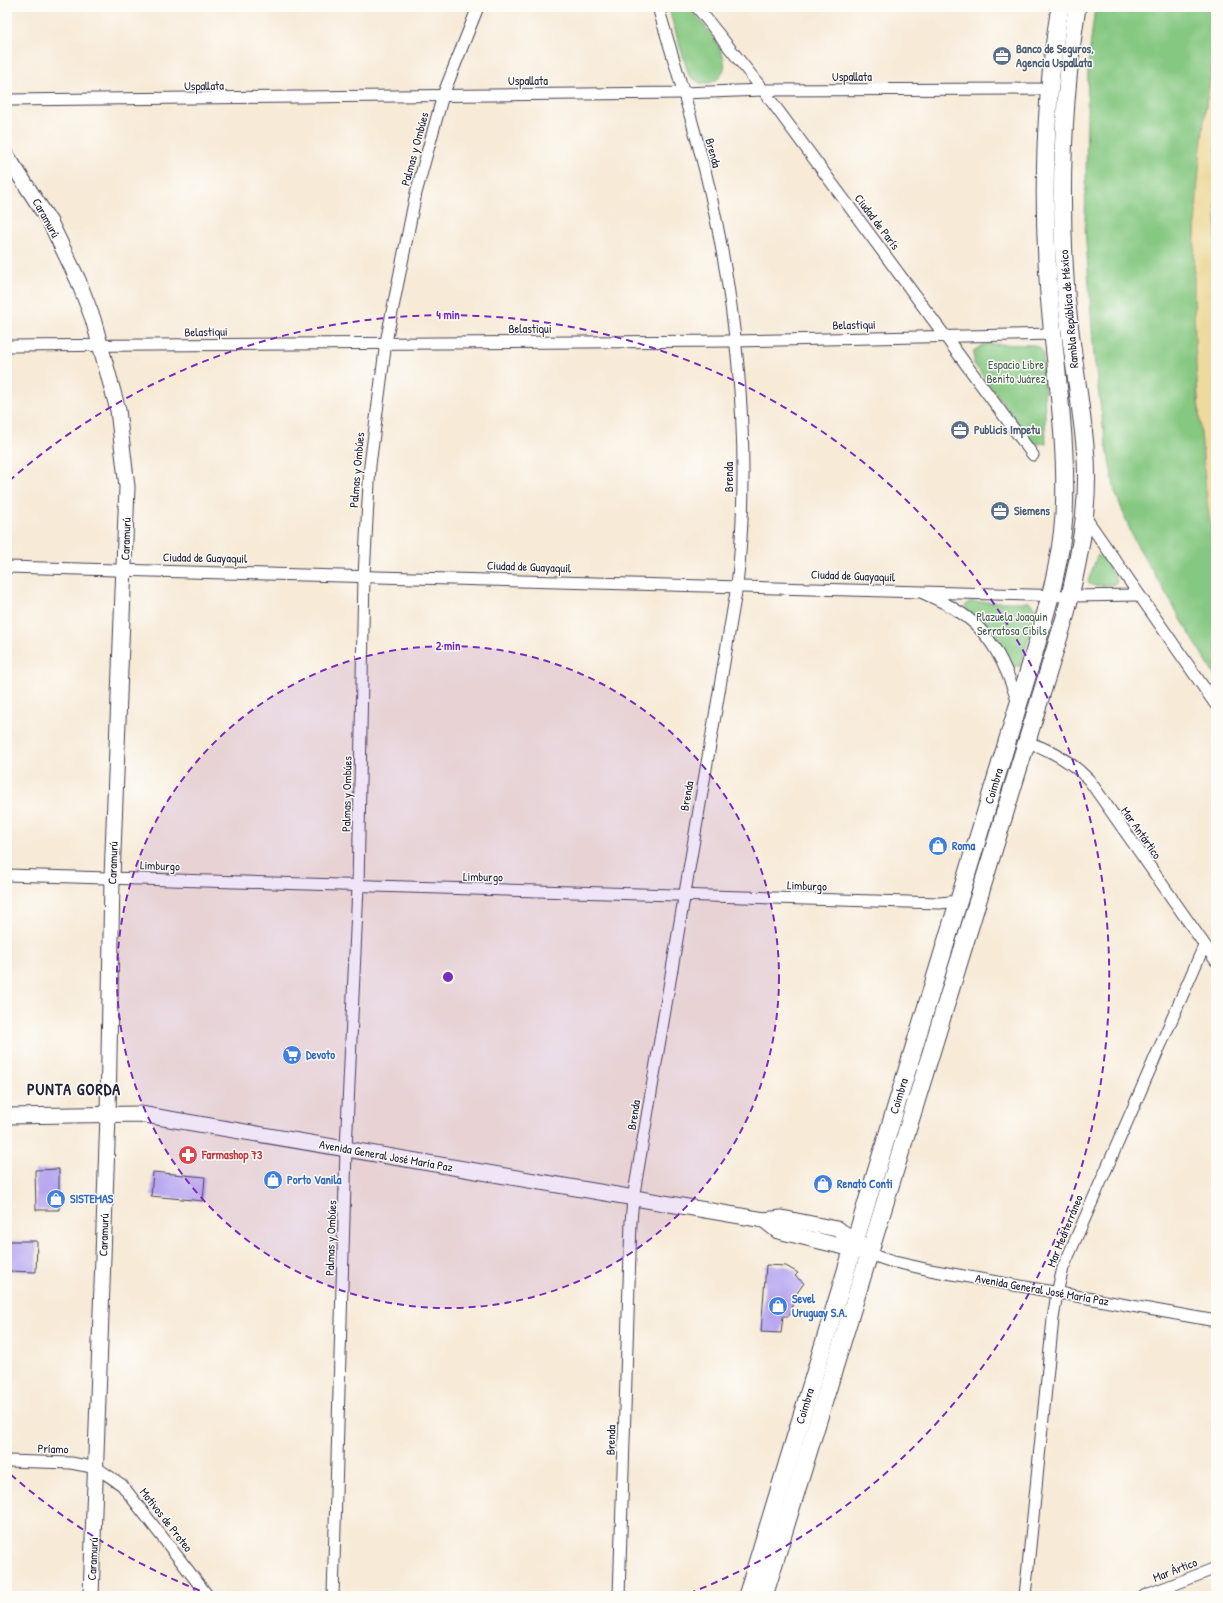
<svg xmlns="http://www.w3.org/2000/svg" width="1223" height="1603" font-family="'Patrick Hand',sans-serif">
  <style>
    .green { fill: #85c881; stroke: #54755e }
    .sand { fill: #eeda9e; stroke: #887e6c }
    .building { fill: #b9a8f0 }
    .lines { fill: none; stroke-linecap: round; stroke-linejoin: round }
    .street-casing { stroke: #424052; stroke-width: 13 }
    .secondary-casing { stroke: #424052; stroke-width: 17 }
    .primary-casing { stroke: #424052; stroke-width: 19 }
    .street { stroke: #fff; stroke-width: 11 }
    .secondary { stroke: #fff; stroke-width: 15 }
    .primary { stroke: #fff; stroke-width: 17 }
    .ring { fill: none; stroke: #7b2cbf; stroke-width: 2; stroke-dasharray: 7 5 }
    .labels { text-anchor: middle; stroke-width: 3; stroke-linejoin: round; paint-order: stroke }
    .service-label { font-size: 12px; font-weight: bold; fill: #4e5e75; stroke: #fdfcf7; text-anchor: start }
    .street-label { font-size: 12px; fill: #22223b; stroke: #fdfcf7 }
    .park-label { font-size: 12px; fill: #455c54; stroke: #fdfcf7 }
    .shop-label { font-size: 12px; font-weight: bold; fill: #366cbe; stroke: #fdfcf7; text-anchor: start }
    .health-label { font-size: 12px; font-weight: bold; fill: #be3a42; stroke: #fdfcf7; text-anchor: start }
    .district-label { font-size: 16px; font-weight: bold; letter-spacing: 1px; fill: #22223b; stroke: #fdfcf7 }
    .centre { fill: #7b2cbf; stroke: #fdfcf7; stroke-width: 2 }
    .ring-label { font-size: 12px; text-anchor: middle; font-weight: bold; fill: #7b2cbf; stroke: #fdfcf7; stroke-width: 3; stroke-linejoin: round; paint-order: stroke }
  </style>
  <rect width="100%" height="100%" fill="#fdfcf7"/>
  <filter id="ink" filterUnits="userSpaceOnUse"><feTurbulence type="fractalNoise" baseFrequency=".025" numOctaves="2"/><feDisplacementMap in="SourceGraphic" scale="8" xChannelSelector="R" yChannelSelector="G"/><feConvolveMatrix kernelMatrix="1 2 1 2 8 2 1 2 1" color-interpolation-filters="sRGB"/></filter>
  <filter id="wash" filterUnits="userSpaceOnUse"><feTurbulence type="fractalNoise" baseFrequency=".012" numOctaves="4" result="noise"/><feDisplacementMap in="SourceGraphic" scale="16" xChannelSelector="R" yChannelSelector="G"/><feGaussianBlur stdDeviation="0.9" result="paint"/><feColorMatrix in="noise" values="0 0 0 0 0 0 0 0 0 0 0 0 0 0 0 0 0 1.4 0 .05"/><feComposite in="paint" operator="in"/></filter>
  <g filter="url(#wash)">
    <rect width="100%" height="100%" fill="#f7ead7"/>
    <g class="green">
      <path d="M668 7H690C700 22 734 56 722 74 717 82 709 84 700 83L689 76Z"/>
      <path d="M1095 7H1216V47L1205 111 1195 237 1197 393 1207 494 1216 551V678L1134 540 1115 492 1104 433 1094 357 1085 227 1088 65Z"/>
      <path d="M989 344 1033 345C1039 346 1041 348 1043 354L1046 443 1037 444 1032 442 974 364V351L982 345Z"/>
      <path d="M1097 556 1103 557 1117 580 1116 584 1095 586 1089 584 1088 581Z"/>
      <path d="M969 602H1029L1037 609 1036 616 1020 666H1012L994 636 967 610 965 606Z"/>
    </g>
    <path class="sand" d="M1216 47V551C1207 516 1205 479 1202 443 1189 314 1191 174 1216 47Z"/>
    <g id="blocks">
      <g class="building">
        <path d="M59 1169V1210H36L35 1170Z"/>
        <path d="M153 1172 205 1177 203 1201 151 1196Z"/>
        <path d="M7 1241H37L36 1272 7 1271Z"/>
        <path d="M766 1265 786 1266 798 1273 795 1276 804 1283 795 1296 789 1316H783L781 1333 761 1332Z"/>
      </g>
    </g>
  </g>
  <g filter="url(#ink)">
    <use href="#blocks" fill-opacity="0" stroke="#424052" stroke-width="1"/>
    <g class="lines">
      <defs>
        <g id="street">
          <path d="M697 7 763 90 1033 455"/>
          <path d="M7 100 683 93 763 90 1049 89"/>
          <path d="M7 346 735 341 1053 334"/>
          <path d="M1085 517 1216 705"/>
          <path d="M7 567 1070 596 1139 595"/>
          <path d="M923 593C934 598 946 603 956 610 991 630 1007 667 1018 704"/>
          <path d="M1027 742C1051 750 1071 761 1089 780L1216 961"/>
          <path d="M7 875 940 903 959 901"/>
          <path d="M869 1254 890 1261 930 1270 1216 1321"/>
          <path d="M7 1461 71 1463 97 1468 122 1485 208 1596"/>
          <path d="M333 1596 346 1149 358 887 364 575 370 465 386 342 416 193 443 95 478 7"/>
          <path d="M619 1596 631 1222 633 1199 737 586C751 457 739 322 711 196 697 132 676 69 658 7"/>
          <path d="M1025 1596 1053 1319 1057 1293 1063 1268 1204 946"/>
          <path d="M1144 1596 1216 1568"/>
        </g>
        <g id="secondary">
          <path d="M7 156 50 222 78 280 93 319 118 410 127 487 112 878 108 1115 91 1596"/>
          <path d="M7 1116 140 1114 764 1220 782 1218 837 1229 855 1240 863 1247"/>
          <path d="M764 1220 778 1231 865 1252"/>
        </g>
        <g id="primary">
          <path d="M747 1596 1032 660C1046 613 1061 564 1064 515 1068 441 1055 367 1049 294 1042 198 1044 102 1060 7"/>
          <path d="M764 1596 1065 617C1079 560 1091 504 1085 446 1080 395 1070 344 1066 293 1059 197 1062 102 1077 7"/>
        </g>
      </defs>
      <use href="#street" class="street-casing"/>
      <use href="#secondary" class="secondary-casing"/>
      <use href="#primary" class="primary-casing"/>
      <use href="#street" class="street"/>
      <use href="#secondary" class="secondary"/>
      <use href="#primary" class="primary"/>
    </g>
  </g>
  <circle cx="448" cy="977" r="331" fill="#7b2cbf" fill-opacity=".12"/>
  <g class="ring">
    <circle cx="448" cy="977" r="331"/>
    <path d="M211 1595A662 662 0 0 1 9 1473M9 481A662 662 0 1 1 685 1595"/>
  </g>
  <defs>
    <symbol id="office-disc" viewBox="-11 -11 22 22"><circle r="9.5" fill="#5c6f8a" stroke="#fdfcf7"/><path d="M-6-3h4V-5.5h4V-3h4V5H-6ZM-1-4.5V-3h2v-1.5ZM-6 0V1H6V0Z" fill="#fff"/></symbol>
    <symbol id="shop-disc" viewBox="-11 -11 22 22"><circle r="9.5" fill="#3f7fe0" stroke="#fdfcf7"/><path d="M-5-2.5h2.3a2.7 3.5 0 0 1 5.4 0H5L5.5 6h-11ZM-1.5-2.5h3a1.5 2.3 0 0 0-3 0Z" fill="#fff"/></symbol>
    <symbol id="supermarket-disc" viewBox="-11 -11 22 22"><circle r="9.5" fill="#3f7fe0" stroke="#fdfcf7"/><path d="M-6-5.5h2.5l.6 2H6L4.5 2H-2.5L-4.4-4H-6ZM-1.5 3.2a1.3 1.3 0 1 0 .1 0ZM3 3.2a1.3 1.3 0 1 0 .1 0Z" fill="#fff"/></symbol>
    <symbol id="pharmacy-disc" viewBox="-11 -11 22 22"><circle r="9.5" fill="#e0444e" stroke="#fdfcf7"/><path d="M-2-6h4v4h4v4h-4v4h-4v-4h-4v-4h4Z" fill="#fff"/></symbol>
  </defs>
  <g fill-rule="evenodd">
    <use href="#office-disc" x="991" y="45" width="22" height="22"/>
    <use href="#office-disc" x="949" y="419" width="22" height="22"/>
    <use href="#office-disc" x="989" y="500" width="22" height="22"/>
    <use href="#shop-disc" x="927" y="835" width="22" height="22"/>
    <use href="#supermarket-disc" x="281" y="1044" width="22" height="22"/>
    <use href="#pharmacy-disc" x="177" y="1144" width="22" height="22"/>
    <use href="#shop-disc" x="262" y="1169" width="22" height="22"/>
    <use href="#shop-disc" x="812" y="1173" width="22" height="22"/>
    <use href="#shop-disc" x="45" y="1188" width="22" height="22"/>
    <use href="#shop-disc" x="767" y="1295" width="22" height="22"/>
  </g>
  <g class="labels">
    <g class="service-label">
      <text x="1016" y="53">Banco de Seguros,<tspan x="1016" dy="14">Agencia Uspallata</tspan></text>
      <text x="974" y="434">Publicis Impetu</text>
      <text x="1014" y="515">Siemens</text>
    </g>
    <g class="street-label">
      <text x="852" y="81">Uspallata</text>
      <text x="528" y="85">Uspallata</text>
      <text transform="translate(204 86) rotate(-1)" y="4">Uspallata</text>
      <text transform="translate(415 149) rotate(-75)" y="4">Palmas y Ombúes</text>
      <text transform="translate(713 153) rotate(75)" y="4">Brenda</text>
      <text transform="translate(46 218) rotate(61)" y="4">Caramurú</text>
      <text transform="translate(877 222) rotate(53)" y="4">Ciudad de París</text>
      <text transform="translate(1069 309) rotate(-95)" y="4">Rambla República de México</text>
      <text transform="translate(854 325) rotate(-1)" y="4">Belastiqui</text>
      <text x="530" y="333">Belastiqui</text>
      <text transform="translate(206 332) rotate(-1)" y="4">Belastiqui</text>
      <text transform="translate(357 470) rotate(-85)" y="4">Palmas y Ombúes</text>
      <text transform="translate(729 477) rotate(-90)" y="4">Brenda</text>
      <text transform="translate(126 539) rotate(-88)" y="4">Caramurú</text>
      <text transform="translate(205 558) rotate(1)" y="4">Ciudad de Guayaquil</text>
      <text transform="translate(529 567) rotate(2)" y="4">Ciudad de Guayaquil</text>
      <text transform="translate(853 576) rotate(2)" y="4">Ciudad de Guayaquil</text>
      <text transform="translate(994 786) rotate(-73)" y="4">Coimbra</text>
      <text transform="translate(347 794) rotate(-89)" y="4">Palmas y Ombúes</text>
      <text transform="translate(687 796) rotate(-80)" y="4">Brenda</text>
      <text transform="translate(1141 833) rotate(55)" y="4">Mar Antártico</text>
      <text transform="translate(113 863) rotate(-88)" y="4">Caramurú</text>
      <text transform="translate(160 866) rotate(2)" y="4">Limburgo</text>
      <text transform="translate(483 877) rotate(1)" y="4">Limburgo</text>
      <text transform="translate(807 886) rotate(2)" y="4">Limburgo</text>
      <text transform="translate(899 1096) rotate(-73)" y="4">Coimbra</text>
      <text transform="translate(634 1115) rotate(-81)" y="4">Brenda</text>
      <text transform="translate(386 1156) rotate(10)" y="4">Avenida General José María Paz</text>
      <text transform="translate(1065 1231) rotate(-68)" y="4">Mar Mediterráneo</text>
      <text transform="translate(104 1235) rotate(-88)" y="4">Caramurú</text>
      <text transform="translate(331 1238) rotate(-88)" y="4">Palmas y Ombúes</text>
      <text transform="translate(1042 1290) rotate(10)" y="4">Avenida General José María Paz</text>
      <text transform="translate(805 1406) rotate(-73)" y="4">Coimbra</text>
      <text transform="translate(611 1440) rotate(-88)" y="4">Brenda</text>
      <text transform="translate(53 1449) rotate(2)" y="4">Príamo</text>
      <text transform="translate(166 1520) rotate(52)" y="4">Motivos de Proteo</text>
      <text transform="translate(93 1559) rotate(-87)" y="4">Caramurú</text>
      <text transform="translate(1175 1570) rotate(-21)" y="4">Mar Ártico</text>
    </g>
    <g class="park-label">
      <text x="1016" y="369">Espacio Libre<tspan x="1016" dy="14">Benito Juárez</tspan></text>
      <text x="1012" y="621">Plazuela Joaquin<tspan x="1012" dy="14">Serratosa Cibils</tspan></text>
    </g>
    <g class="shop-label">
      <text x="952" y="850">Roma</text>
      <text x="306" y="1059">Devoto</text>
      <text x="287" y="1184">Porto Vanila</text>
      <text x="837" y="1188">Renato Conti</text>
      <text x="70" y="1203">SISTEMAS</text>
      <text x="792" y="1303">Sevel<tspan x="792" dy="14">Uruguay S.A.</tspan></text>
    </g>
    <g class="health-label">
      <text x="202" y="1159">Farmashop 73</text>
    </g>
    <g class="district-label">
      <text x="74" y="1095">PUNTA GORDA</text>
    </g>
  </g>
  <circle cx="448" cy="977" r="6" class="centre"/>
  <g class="ring-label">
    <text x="448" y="319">4 min</text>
    <text x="448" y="650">2 min</text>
  </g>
  <rect width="1223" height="1603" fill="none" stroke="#fdfcf7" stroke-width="24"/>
</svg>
